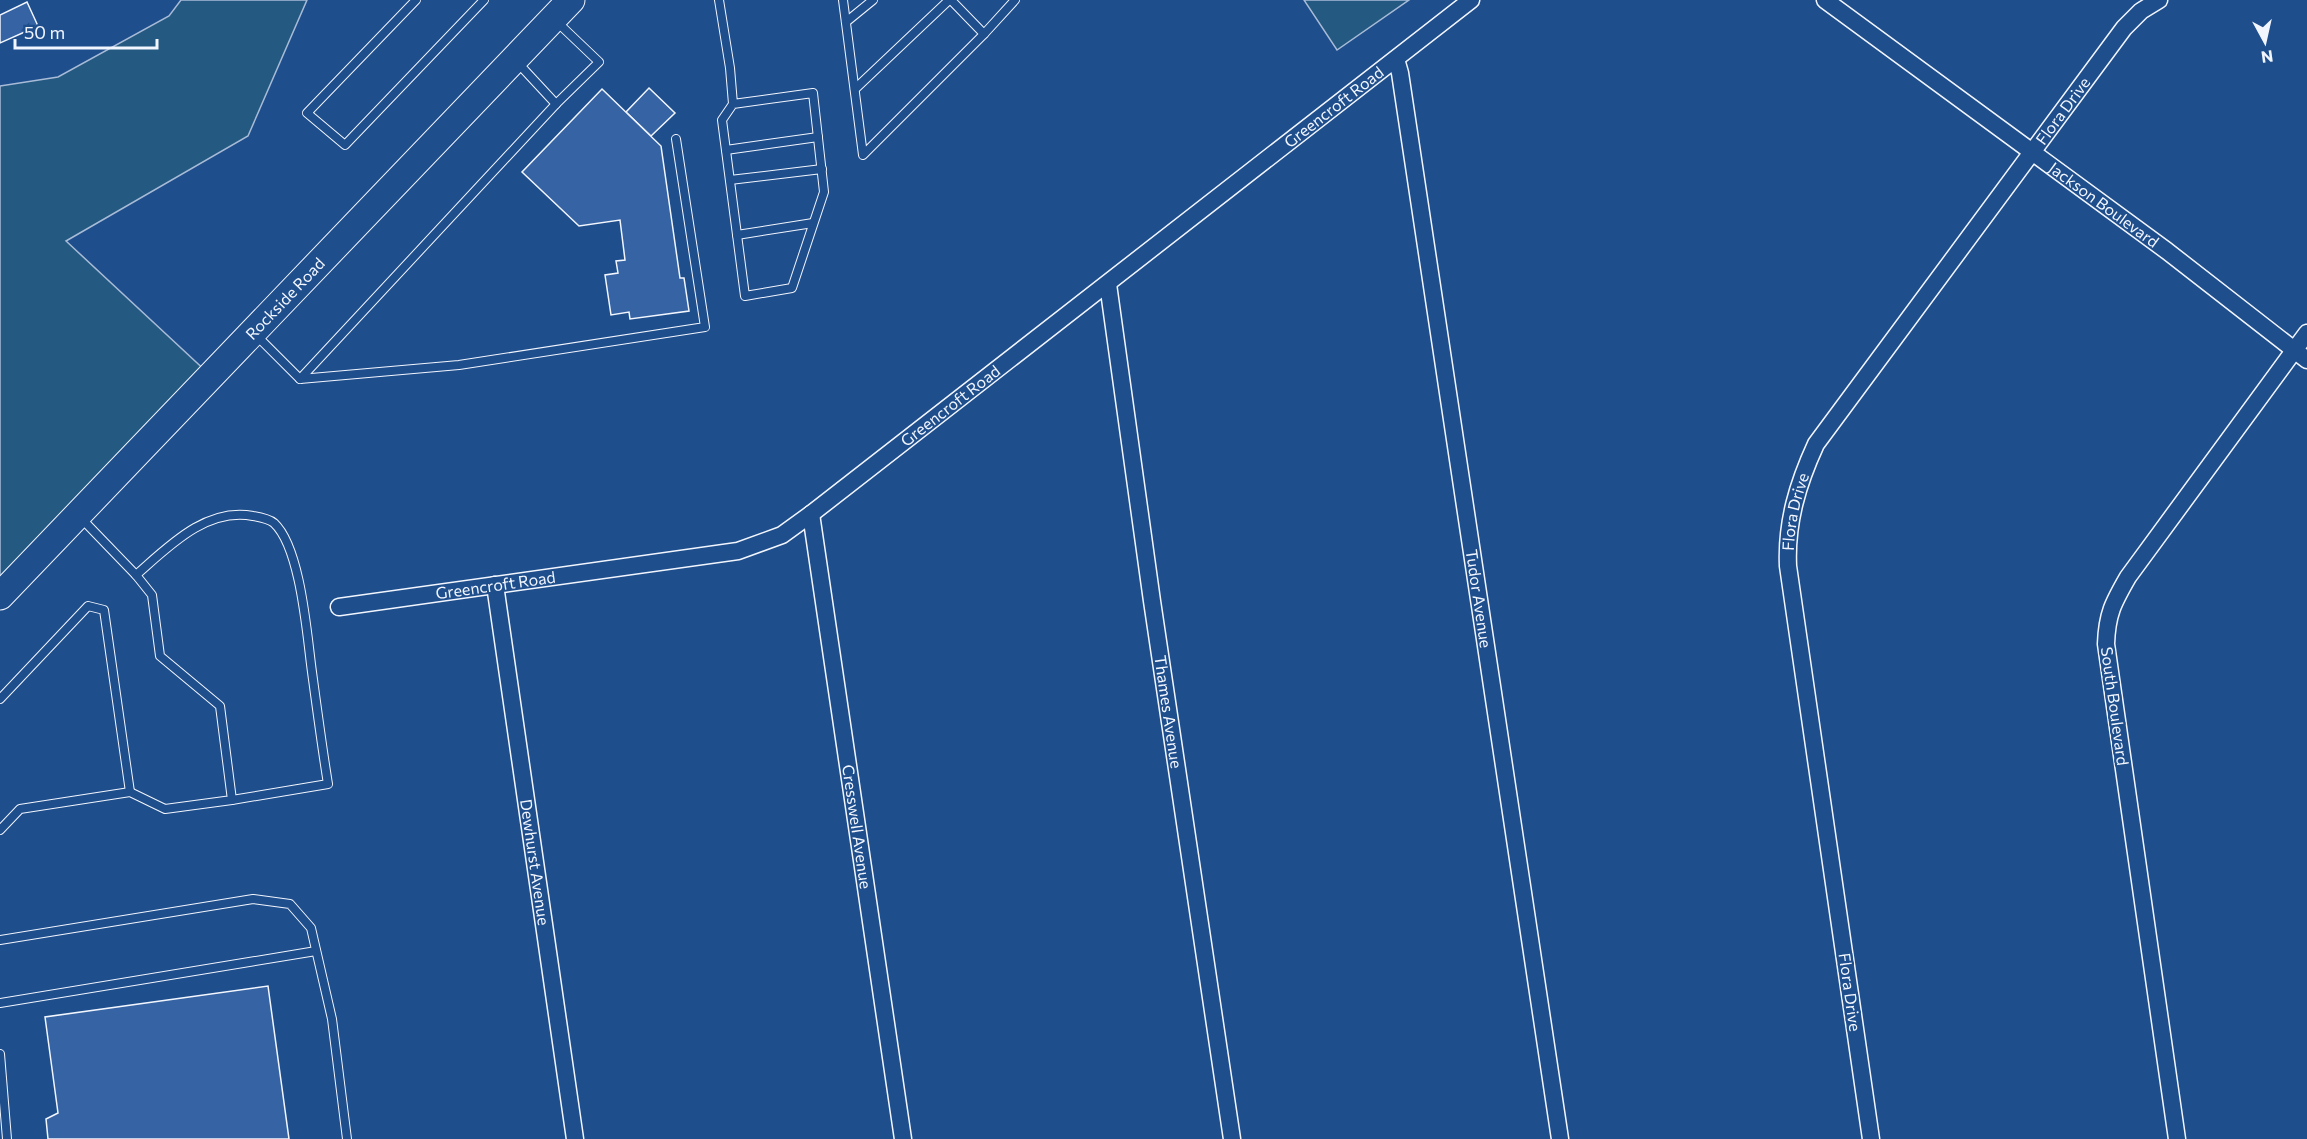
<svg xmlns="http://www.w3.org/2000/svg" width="2307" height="1139" font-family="Commissioner,sans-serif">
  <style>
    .green { fill: #245a82; stroke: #a8bbd7; stroke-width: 1.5 }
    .building { fill: #3563a3; stroke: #f2f6ff; stroke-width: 1.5 }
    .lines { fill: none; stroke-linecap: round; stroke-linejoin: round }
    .lane-casing { stroke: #f2f6ff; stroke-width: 10 }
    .street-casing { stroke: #f2f6ff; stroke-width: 19 }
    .primary-casing { stroke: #f2f6ff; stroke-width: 29 }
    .lane { stroke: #1f4e8c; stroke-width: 8 }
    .street { stroke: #1f4e8c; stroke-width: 16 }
    .primary { stroke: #1f4e8c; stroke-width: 27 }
    .labels { text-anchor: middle; stroke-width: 4.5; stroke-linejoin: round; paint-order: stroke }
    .street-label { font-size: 16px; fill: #f2f6ff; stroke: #1f4e8c }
  </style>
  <rect width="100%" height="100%" fill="#1f4e8c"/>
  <g class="green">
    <path d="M181 0H307L248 136 66 241 210 375 0 585V86L58 77 169 16Z"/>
    <path d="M1304 0H1409L1337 50Z"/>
  </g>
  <g class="building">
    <path d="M27 2 38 26 0 43V15Z"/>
    <path d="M649 88 675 113 651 136 626 112Z"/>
    <path d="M602 89 661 146 680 278H684L689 311 630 319 629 312 611 315 605 275 618 273 616 261 625 260 620 220 579 226 522 172Z"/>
    <path d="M268 986 289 1139H48L46 1119 58 1113 45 1017Z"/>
  </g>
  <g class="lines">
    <defs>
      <g id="lane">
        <path d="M416 0 307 113 345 145 484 0"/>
        <path d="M719 0 730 68 733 104 722 120 745 296 792 288 824 192 813 93 733 104"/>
        <path d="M843 0 863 155 984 34"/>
        <path d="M951 0 984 34 1015 0"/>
        <path d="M846 22 873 0"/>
        <path d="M517 62 556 104"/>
        <path d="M855 89 949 0"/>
        <path d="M726 150 818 137"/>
        <path d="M730 180 822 169"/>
        <path d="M737 235 813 223"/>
        <path d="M254 333 300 379 459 365 705 327 676 139"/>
        <path d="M300 379 556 104 599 62 556 21"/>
        <path d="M136 575C168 547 206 507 253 516 259 517 269 519 274 523 301 548 307 636 312 672 317 709 322 747 328 784L232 800"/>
        <path d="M0 699 88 606 104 610 130 792"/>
        <path d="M0 830 20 809 130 792 165 809 232 800 220 706 160 656 152 595 136 575 80 517"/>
        <path d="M0 940 253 899 290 904 311 928 332 1019 347 1139"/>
        <path d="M0 1003 316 951"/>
        <path d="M0 1054 7 1139"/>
      </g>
      <g id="street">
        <path id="s1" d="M1825 0 2167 251 2307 360"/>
        <path id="s2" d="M1396 59 1400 73 1560 1139"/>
        <path id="s3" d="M1108 284 1152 601 1232 1139"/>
        <path id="s4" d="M811 514 903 1139"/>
        <path id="s5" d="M495 585 575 1139"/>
        <path id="s6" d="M339 607 738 551 782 535 811 514 1471 0"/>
        <path id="s7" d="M1871 1139 1788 566C1786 522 1798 483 1816 444L2124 28 2141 11 2159 0"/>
        <path d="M2177 1139 2106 644C2107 614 2113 603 2128 577L2307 333"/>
      </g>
      <g id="primary">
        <path id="s8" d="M0 596 571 0"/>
      </g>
    </defs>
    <use href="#lane" class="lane-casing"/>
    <use href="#street" class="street-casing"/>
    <use href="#primary" class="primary-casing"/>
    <use href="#lane" class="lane"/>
    <use href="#street" class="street"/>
    <use href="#primary" class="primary"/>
  </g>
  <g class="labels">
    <g class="street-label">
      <text dy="6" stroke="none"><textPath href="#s6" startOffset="1148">Greencroft Road</textPath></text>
      <text dy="6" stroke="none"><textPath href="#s7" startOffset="1120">Flora Drive</textPath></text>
      <text dy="6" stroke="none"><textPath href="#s1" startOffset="346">Jackson Boulevard</textPath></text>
      <text dy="6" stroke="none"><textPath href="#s8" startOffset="412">Rockside Road</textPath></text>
      <text dy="6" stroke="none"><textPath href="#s6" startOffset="662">Greencroft Road</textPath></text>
      <text dy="6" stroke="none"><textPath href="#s7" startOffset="634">Flora Drive</textPath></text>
      <text dy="6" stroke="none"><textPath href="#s6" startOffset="158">Greencroft Road</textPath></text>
      <text dy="6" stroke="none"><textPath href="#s2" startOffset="546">Tudor Avenue</textPath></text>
      <text transform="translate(2115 706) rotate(82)" y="6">South Boulevard</text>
      <text dy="6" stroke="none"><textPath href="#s3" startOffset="432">Thames Avenue</textPath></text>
      <text dy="6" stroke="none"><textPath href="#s4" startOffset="316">Cresswell Avenue</textPath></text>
      <text dy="6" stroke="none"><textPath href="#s5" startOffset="280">Dewhurst Avenue</textPath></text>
      <text transform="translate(1850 992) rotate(82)" y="6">Flora Drive</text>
    </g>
  </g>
  <g transform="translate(2265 42) rotate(172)" stroke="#1f4e8c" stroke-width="4.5" paint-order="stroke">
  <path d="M0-4.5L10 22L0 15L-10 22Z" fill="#f2f6ff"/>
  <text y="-9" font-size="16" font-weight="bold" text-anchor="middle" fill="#f2f6ff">N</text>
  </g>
  <path d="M15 39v9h142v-9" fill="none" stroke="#f2f6ff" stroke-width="3"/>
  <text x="24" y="39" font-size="18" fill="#f2f6ff" stroke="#1f4e8c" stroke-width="4.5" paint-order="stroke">50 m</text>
</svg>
